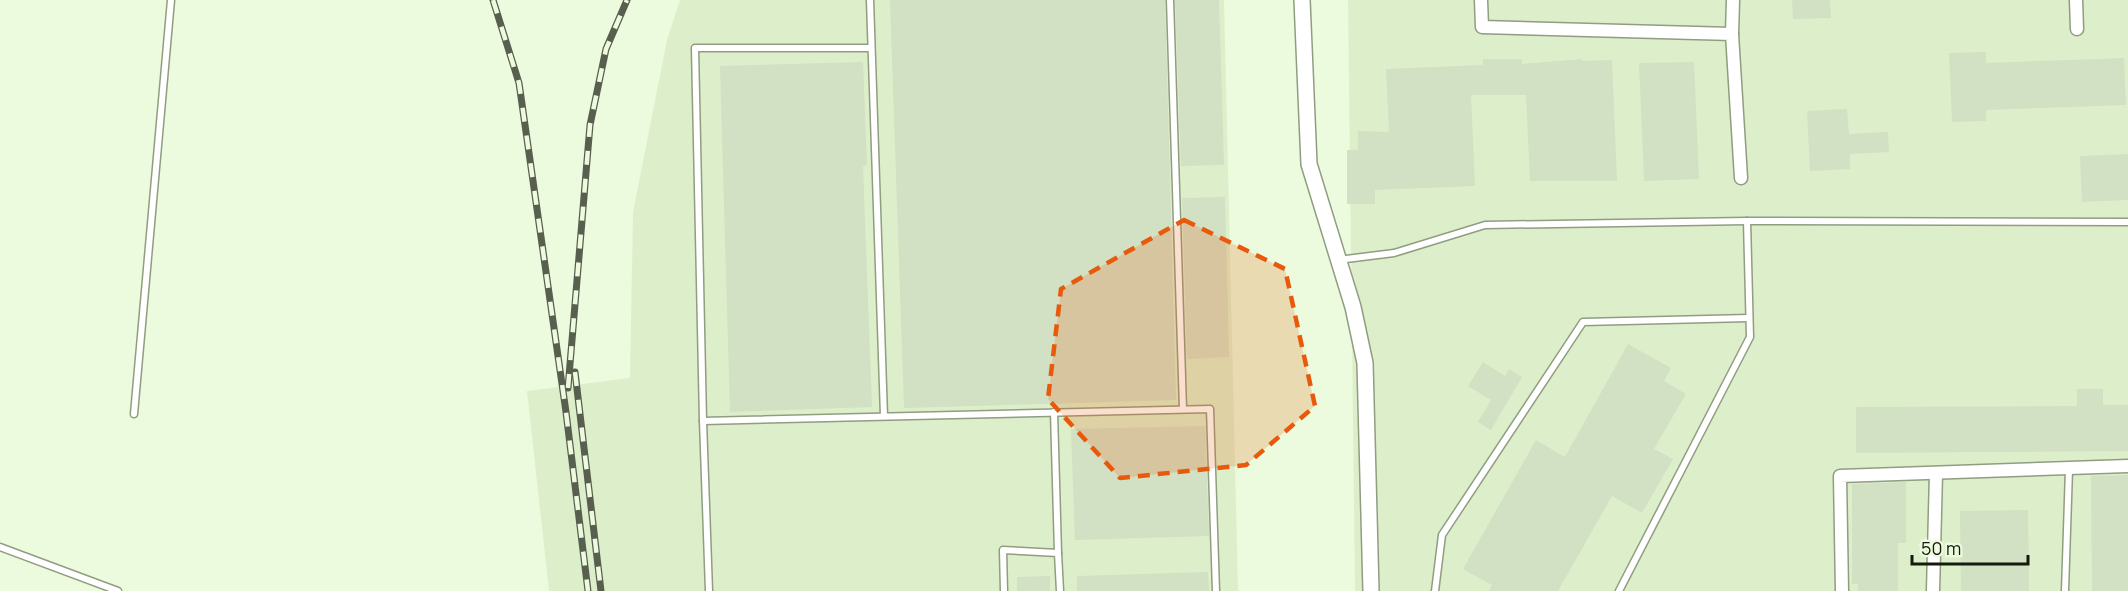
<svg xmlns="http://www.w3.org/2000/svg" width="2128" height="591" font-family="Manrope,sans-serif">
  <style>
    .built { fill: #ddefca }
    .building { fill: #d2e0c3 }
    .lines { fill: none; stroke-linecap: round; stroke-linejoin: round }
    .service-casing { stroke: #909d81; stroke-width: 9 }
    .minor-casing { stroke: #909d81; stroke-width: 15 }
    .tertiary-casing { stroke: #909d81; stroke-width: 18 }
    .service { stroke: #fff; stroke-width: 6 }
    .minor { stroke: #fff; stroke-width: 12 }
    .tertiary { stroke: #fff; stroke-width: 15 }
    .rail-casing { stroke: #585f4f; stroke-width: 7 }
    .rail { stroke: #ecfbdd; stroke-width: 4.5; stroke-dasharray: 14; stroke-linecap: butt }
    .marked { fill: #e8590c; fill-opacity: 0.2; stroke: #e8590c; stroke-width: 4.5; stroke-dasharray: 12 8; stroke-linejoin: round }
  </style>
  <rect width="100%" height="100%" fill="#ecfbdd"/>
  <g class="built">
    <path d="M680 0H1224L1238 591H549L527 391 630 378 633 212 667 40Z"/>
    <path d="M1348 0H2128V591H1355Z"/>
  </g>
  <g class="building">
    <path d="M890 0H1165L1176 400 904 408Z"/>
    <path d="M1175 0H1219L1224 165 1181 166Z"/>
    <path d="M1792 0H1830L1831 18 1793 19Z"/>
    <path d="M1986 52V63L2124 58 2126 105 1986 110V121L1952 122 1949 53Z"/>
    <path d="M1483 59H1522V64L1582 59V61L1612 60 1617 181H1530L1526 95H1471L1475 186 1375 190V204H1347V150H1358V131L1389 132 1386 69 1483 65Z"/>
    <path d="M863 62 867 165 863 166 872 407 730 412 720 66Z"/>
    <path d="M1694 62 1699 179 1644 181 1639 63Z"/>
    <path d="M1847 109 1849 134 1888 132 1889 152 1850 154V169L1810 171 1807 111Z"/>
    <path d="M2128 154V200L2082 202 2080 156Z"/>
    <path d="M1225 197 1229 357 1187 359 1182 198Z"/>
    <path d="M1628 344 1671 368 1664 381 1686 394 1654 449 1673 459 1642 513 1612 496 1558 591H1489L1492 585 1463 569 1536 440 1565 457Z"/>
    <path d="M1483 362 1505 376 1509 369 1522 377 1491 430 1478 422 1491 400 1468 386Z"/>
    <path d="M2077 389H2103V405H2128V451L1856 453V407L2077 406Z"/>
    <path d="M1205 426 1209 536 1075 540 1071 429Z"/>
    <path d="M2128 475V591H2092L2091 476Z"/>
    <path d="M1906 482V543H1898V591H1858V584H1852V484Z"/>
    <path d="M2028 510 2029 591H1961L1960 511Z"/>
    <path d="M1208 572 1209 591H1077V576Z"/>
    <path d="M1050 576V591H1017V577Z"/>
  </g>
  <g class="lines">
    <defs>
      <g id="service">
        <path d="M870 0 884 416"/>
        <path d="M1170 0 1183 409"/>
        <path d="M1338 260 1394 253 1485 225 1747 221 2128 222"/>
        <path d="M1054 412 1058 553"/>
        <path d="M134 414 171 0"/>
        <path d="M703 421 1210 409 1216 591"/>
        <path d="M0 547 118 591"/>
        <path d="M709 591 703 421 695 48H871"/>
        <path d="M1004 591 1003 550 1058 553 1060 591"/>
        <path d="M1435 591 1442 535 1583 322 1749 318"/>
        <path d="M1619 591 1750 337 1747 221"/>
        <path d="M2065 591 2069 469"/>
      </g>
      <g id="minor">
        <path d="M1481 0 1482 27 1732 34 1741 178"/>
        <path d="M2076 0 2077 29"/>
        <path d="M1732 34 1733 0"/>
        <path d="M1842 591 1840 476 2128 466"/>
        <path d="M1933 591 1936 473"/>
      </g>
      <path id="tertiary" d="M1302 0 1309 164 1353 307 1365 363 1371 591"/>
    </defs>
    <use href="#service" class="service-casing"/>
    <use href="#minor" class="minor-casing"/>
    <use href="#tertiary" class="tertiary-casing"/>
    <use href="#service" class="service"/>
    <use href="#minor" class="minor"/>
    <use href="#tertiary" class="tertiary"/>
    <defs>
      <g id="rail">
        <path d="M493 0 519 83 566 412 588 591"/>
        <path d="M575 372 601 591"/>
        <path d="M568 388 590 125 606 49 627 0"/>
      </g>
    </defs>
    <use href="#rail" class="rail-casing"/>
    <use href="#rail" class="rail"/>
  </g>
  <path class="marked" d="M1184 220 1285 269 1315 406 1246 465 1120 478 1048 399 1061 289Z"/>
  <path d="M1912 555v9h116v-9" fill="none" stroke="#15190f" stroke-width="3"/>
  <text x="1921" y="555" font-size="18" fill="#15190f" stroke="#ecfbdd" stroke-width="4.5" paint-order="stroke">50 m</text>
</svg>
